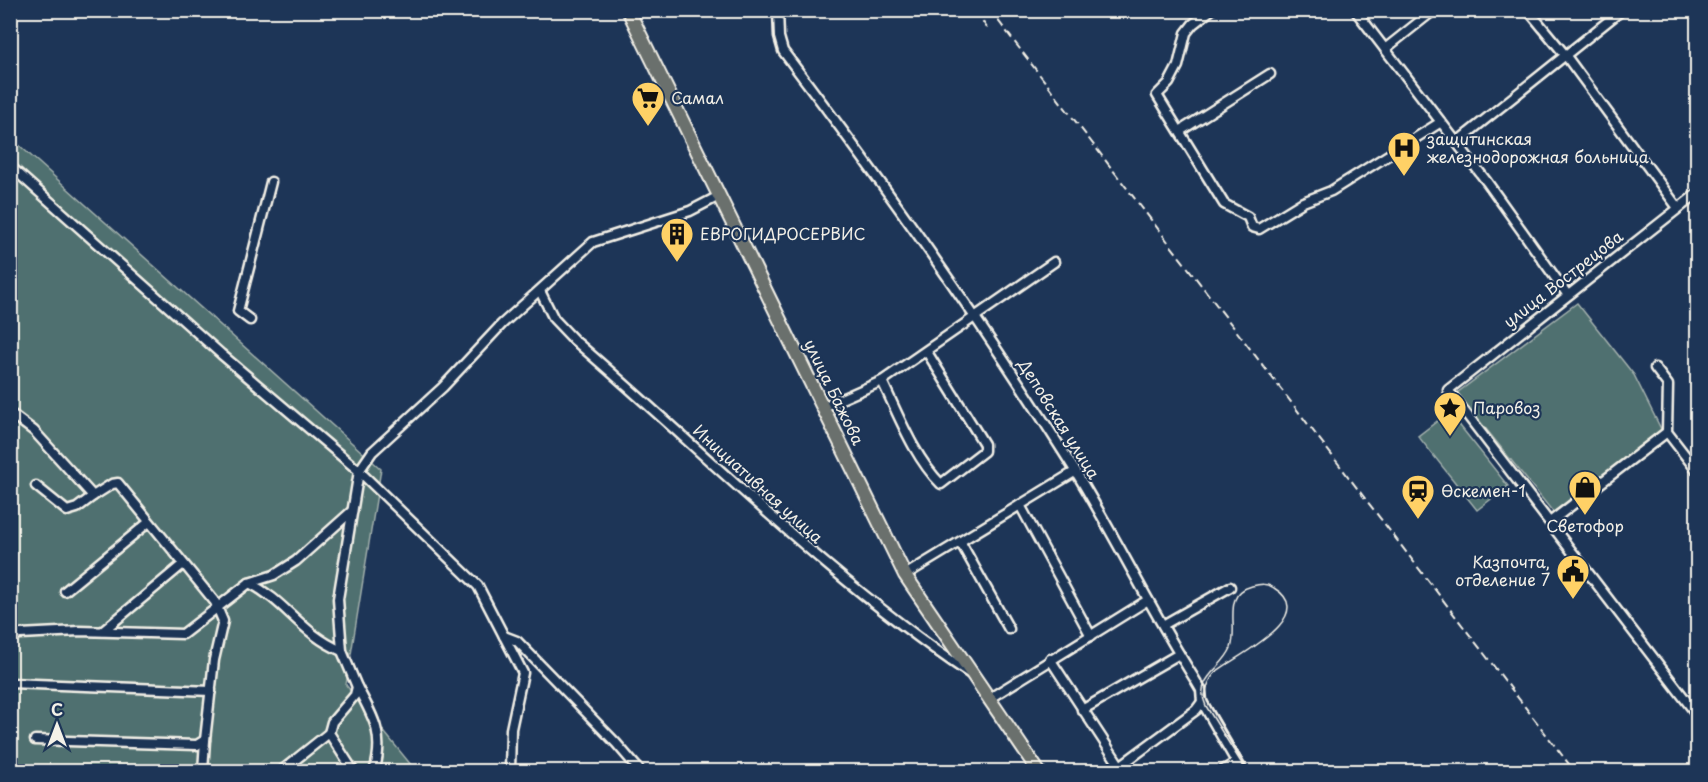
<svg xmlns="http://www.w3.org/2000/svg" width="1708" height="782" font-family="'Playpen Sans',sans-serif">
  <style>
    .green { fill: #507070; stroke: #a2b0ac; stroke-width: 1.5 }
    .lines { fill: none; stroke-linecap: round; stroke-linejoin: round }
    .minor-casing { stroke: #f4f1e8; stroke-width: 13 }
    .highway-casing { stroke: #f4f1e8; stroke-width: 16 }
    .minor { stroke: #1d3557; stroke-width: 8 }
    .highway { stroke: #6a706d; stroke-width: 12 }
    .tram { stroke: #f4f1e8; stroke-width: 1.5 }
    .rail { stroke: #f4f1e8; stroke-width: 2; stroke-dasharray: 9 4.5; stroke-linecap: butt }
    .labels { text-anchor: middle; stroke-width: 4.5; stroke-linejoin: round; paint-order: stroke }
    .poi-label { font-size: 16px; fill: #f4f1e8; stroke: #1d3557; text-anchor: start }
    .street-label { font-size: 16px; fill: #f4f1e8; stroke: #1d3557 }
  </style>
  <rect width="100%" height="100%" fill="#1d3557"/>
  <filter id="ink" filterUnits="userSpaceOnUse"><feTurbulence type="fractalNoise" baseFrequency=".0167" numOctaves="2"/><feDisplacementMap in="SourceGraphic" scale="12" xChannelSelector="R" yChannelSelector="G"/><feConvolveMatrix kernelMatrix="1 2 1 2 8 2 1 2 1" color-interpolation-filters="sRGB"/></filter>
  <g filter="url(#ink)">
    <g class="green">
      <path d="M10 137 381 469 346 685 416 771H11Z"/>
      <path d="M1577 303 1634 375 1663 433 1553 512 1457 393Z"/>
      <path d="M1449 412 1508 486 1477 510 1418 436Z"/>
    </g>
    <g class="lines">
      <defs>
        <g id="minor">
          <path d="M778 10 779 37 783 51C887 188 983 323 1074 469 1116 537 1151 610 1194 678L1201 690 1202 702 1242 772"/>
          <path d="M1211 10 1193 24 1186 33 1178 66 1169 83 1157 95 1224 204 1248 217 1252 227 1259 229 1303 202 1331 191 1441 122"/>
          <path d="M1355 10 1487 182 1567 294"/>
          <path d="M1528 10 1566 56 1678 208"/>
          <path d="M1694 10 1698 16"/>
          <path d="M1385 49 1434 10"/>
          <path d="M1180 131 1270 74"/>
          <path d="M1457 142 1622 10"/>
          <path d="M10 166 221 354 359 471 478 586 523 673 511 729 510 772"/>
          <path d="M1698 193 1448 390 1698 716"/>
          <path d="M540 291 554 319 574 340C705 452 825 576 969 673"/>
          <path d="M250 320 238 311 271 182"/>
          <path d="M1655 368 1668 385 1667 432 1698 472"/>
          <path d="M882 381C899 416 914 457 941 484L984 451V444L927 352"/>
          <path d="M823 407 882 381 1054 262"/>
          <path d="M10 413 34 431 93 496 112 484 118 483 215 602 223 621 214 660 205 740 197 745 35 740"/>
          <path d="M36 486 67 511 77 508 93 496"/>
          <path d="M1020 505 1091 636"/>
          <path d="M1550 522 1667 432"/>
          <path d="M961 543 1009 629"/>
          <path d="M905 575 1076 471"/>
          <path d="M249 583C286 601 301 634 342 651"/>
          <path d="M65 591 149 522"/>
          <path d="M1163 625 1230 587"/>
          <path d="M103 631 182 565"/>
          <path d="M504 636 517 641 616 743 641 772"/>
          <path d="M10 637 20 634 79 631 183 634 249 583 274 575 296 561 352 511"/>
          <path d="M1050 659 1120 766"/>
          <path d="M10 683 211 691"/>
          <path d="M357 687C374 718 385 736 374 772"/>
          <path d="M990 698 1148 600"/>
          <path d="M1082 710 1179 654"/>
          <path d="M203 772 205 740"/>
          <path d="M280 772 329 733"/>
          <path d="M354 772 329 733 332 722 355 695 357 687 342 651 338 599 359 471 372 452 443 387 502 324 593 242 690 211 719 196"/>
          <path d="M1112 772 1196 710 1202 702"/>
          <path d="M1220 772 1237 762"/>
        </g>
        <path id="highway" d="M628 10 905 575 1039 772"/>
      </defs>
      <use href="#minor" class="minor-casing"/>
      <use href="#highway" class="highway-casing"/>
      <use href="#minor" class="minor"/>
      <use href="#highway" class="highway"/>
      <path class="tram" d="M1247 772 1206 706C1193 678 1222 670 1231 648 1239 626 1221 594 1252 586 1260 584 1267 583 1274 588 1322 617 1232 658 1216 672 1209 679 1207 687 1205 696L1250 772"/>
      <g class="rail">
        <path d="M975 10 987 28"/>
        <path d="M990 10 1575 772"/>
      </g>
    </g>
  </g>
  <defs>
    <symbol id="supermarket-pin" viewBox="-11 -11 22 30"><path d="M0 17L-7.5 6A9.5 9.5 0 1 1 7.5 6Z" fill="#ffd166" stroke="#1d3557"/><path d="M-6-5.5h2.5l.6 2H6L4.5 2H-2.5L-4.4-4H-6ZM-1.5 3.2a1.3 1.3 0 1 0 .1 0ZM3 3.2a1.3 1.3 0 1 0 .1 0Z" fill="#111"/></symbol>
    <symbol id="hospital-pin" viewBox="-11 -11 22 30"><path d="M0 17L-7.5 6A9.5 9.5 0 1 1 7.5 6Z" fill="#ffd166" stroke="#1d3557"/><path d="M-5-5h3v3.5h4V-5h3V5h-3V1.5h-4V5h-3Z" fill="#111"/></symbol>
    <symbol id="building-pin" viewBox="-11 -11 22 30"><path d="M0 17L-7.5 6A9.5 9.5 0 1 1 7.5 6Z" fill="#ffd166" stroke="#1d3557"/><path d="M-4-6H4V6H1V3H-1V6H-4ZM-2.5-4.3h1.7v1.8h-1.7ZM.8-4.3h1.7v1.8H.8ZM-2.5-1h1.7V.8h-1.7ZM.8-1h1.7V.8H.8Z" fill="#111"/></symbol>
    <symbol id="sight-pin" viewBox="-11 -11 22 30"><path d="M0 17L-7.5 6A9.5 9.5 0 1 1 7.5 6Z" fill="#ffd166" stroke="#1d3557"/><path d="M0-6L1.8-2.2L6-1.7L2.9 1.2L3.7 5.4L0 3.3L-3.7 5.4L-2.9 1.2L-6-1.7L-1.8-2.2Z" fill="#111"/></symbol>
    <symbol id="shop-pin" viewBox="-11 -11 22 30"><path d="M0 17L-7.5 6A9.5 9.5 0 1 1 7.5 6Z" fill="#ffd166" stroke="#1d3557"/><path d="M-5-2.5h2.3a2.7 3.5 0 0 1 5.4 0H5L5.5 6h-11ZM-1.5-2.5h3a1.5 2.3 0 0 0-3 0Z" fill="#111"/></symbol>
    <symbol id="station-pin" viewBox="-11 -11 22 30"><path d="M0 17L-7.5 6A9.5 9.5 0 1 1 7.5 6Z" fill="#ffd166" stroke="#1d3557"/><path d="M-3-6H3Q5-6 5-4V2Q5 4 3 4L4.5 6H3L1.5 4h-3L-3 6H-4.5L-3 4Q-5 4-5 2V-4Q-5-6-3-6ZM-3.5-4v3h7v-3ZM-3.5 1v1.5H-2V1ZM2 1v1.5H3.5V1Z" fill="#111"/></symbol>
    <symbol id="civic-pin" viewBox="-11 -11 22 30"><path d="M0 17L-7.5 6A9.5 9.5 0 1 1 7.5 6Z" fill="#ffd166" stroke="#1d3557"/><path d="M-.6-6.5H3V-4.5H.6V-3L4-1V1h2V6H-6V1h2V-1L-.6-3ZM-1.2 2.5V6h2.4V2.5Z" fill="#111"/></symbol>
  </defs>
  <g fill-rule="evenodd">
    <use href="#supermarket-pin" x="629" y="79" width="38" height="52"/>
    <use href="#hospital-pin" x="1385" y="129" width="38" height="52"/>
    <use href="#building-pin" x="658" y="215" width="38" height="52"/>
    <use href="#sight-pin" x="1431" y="389" width="38" height="52"/>
    <use href="#shop-pin" x="1566" y="468" width="38" height="52"/>
    <use href="#station-pin" x="1399" y="472" width="38" height="52"/>
    <use href="#civic-pin" x="1554" y="552" width="38" height="52"/>
  </g>
  <g class="labels">
    <g class="poi-label">
      <text x="671" y="104">Самал</text>
      <text x="1427" y="145">защитинская<tspan x="1427" dy="18">железнодорожная больница</tspan></text>
      <text x="700" y="240">ЕВРОГИДРОСЕРВИС</text>
      <text x="1473" y="414">Паровоз</text>
      <text x="1441" y="497">Өскемен-1</text>
      <text x="1585" y="532" text-anchor="middle">Светофор</text>
      <text x="1550" y="568" text-anchor="end">Казпочта,<tspan x="1550" dy="18">отделение 7</tspan></text>
    </g>
    <g class="street-label">
      <text transform="translate(1563 279) rotate(-38)" y="6">улица Вострецова</text>
      <text transform="translate(834 392) rotate(64)" y="6">улица Бажова</text>
      <text transform="translate(1059 419) rotate(58)" y="6">Деповская улица</text>
      <text transform="translate(758 484) rotate(42)" y="6">Инициативная улица</text>
    </g>
  </g>
  <rect width="1708" height="782" fill="none" stroke="#1d3557" stroke-width="36"/>
  <rect x="18" y="18" width="1672" height="746" fill="none" stroke="#f4f1e8" stroke-width="2" filter="url(#ink)"/>
  <g transform="translate(57 725)" stroke="#1d3557" stroke-width="4.5" paint-order="stroke">
  <path d="M0-4.5L10 22L0 15L-10 22Z" fill="#f4f1e8"/>
  <text y="-9" font-size="16" font-weight="bold" text-anchor="middle" fill="#f4f1e8">С</text>
  </g>
</svg>
